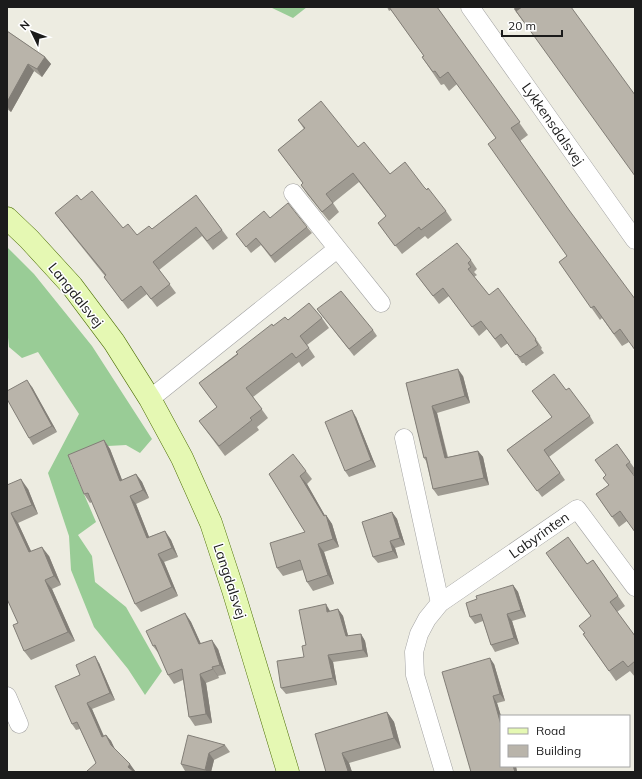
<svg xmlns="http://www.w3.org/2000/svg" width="642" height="779" font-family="Mulish,sans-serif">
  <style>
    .forest { fill: #99cc96 }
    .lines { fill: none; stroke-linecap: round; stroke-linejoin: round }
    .street-casing { stroke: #a2a2a2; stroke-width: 19 }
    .secondary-casing { stroke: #4c6f05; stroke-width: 23 }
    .street { stroke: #fff; stroke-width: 18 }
    .secondary { stroke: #e5f8b3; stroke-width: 22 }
    .wall { fill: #9f9b92 }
    .shaded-wall { fill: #827e77 }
    .building { fill: #b9b4aa; stroke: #827e77 }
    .labels { text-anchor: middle; stroke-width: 3; stroke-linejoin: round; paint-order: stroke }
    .street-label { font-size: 14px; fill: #1b1b1b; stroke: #fff }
  </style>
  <rect width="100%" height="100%" fill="#edece1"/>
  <g class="forest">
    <path d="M270 7H307L293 18Z"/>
    <path d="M7 247 34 274 92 346 152 439 140 453 126 445 108 446 71 464 96 522 78 535 92 556 95 582 126 607 162 671 145 695 128 669 94 627 71 570 69 536 48 473 79 414 38 352 22 358 9 347 7 328Z"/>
  </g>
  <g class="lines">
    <defs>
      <g id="street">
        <path d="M470 7 635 240"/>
        <path d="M293 193 381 303"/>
        <path d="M150 399 337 249"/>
        <path d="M404 438 440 603"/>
        <path d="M7 696 19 724"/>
        <path d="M444 772 415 675 414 652 419 634 427 619 440 603 577 509 635 587"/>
      </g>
      <path id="secondary" d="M7 218 29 239 72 286 114 342 150 399 182 458 211 523 233 590 288 772"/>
    </defs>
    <use href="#street" class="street-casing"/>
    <use href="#secondary" class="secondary-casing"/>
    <use href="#street" class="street"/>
    <use href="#secondary" class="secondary"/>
  </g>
  <g class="wall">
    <path d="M387 7H437L528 135 520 141 629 342 622 346 602 318 600 320 559 262 567 256 496 138 457 84 449 91 444 84 441 85 422 57 424 56 399 21 391 10 389 11Z"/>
    <path d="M7 31 45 57 51 64 42 77 34 71 11 112 7 109Z"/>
    <path d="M298 120 358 147 390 174 424 187 446 211 452 220 428 239 425 236 402 254 378 223 386 216 359 182 333 203 339 212 329 221 307 194 301 185 303 183 278 150 304 129Z"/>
    <path d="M196 195 228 238 213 250 202 236 159 270 176 293 157 307 147 294 128 309 104 277 105 276 61 221 55 213 81 200 123 228 137 235 152 229Z"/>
    <path d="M270 218 307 227 312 233 275 263 261 245 251 253 236 234Z"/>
    <path d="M471 260 477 269 474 272 477 275 474 277 489 295 536 339 542 348 541 349 544 353 526 366 524 363H522L508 343 501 348 487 329 479 336 449 296 439 304 416 274Z"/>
    <path d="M317 309 373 330 377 336 354 356Z"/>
    <path d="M322 318 329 328 307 345 315 357 302 367 299 362 253 397 268 418 257 427 259 430 225 456 199 421 217 407 199 383 273 326 288 320Z"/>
    <path d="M463 376 470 403 437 413 448 457 478 451 483 457 489 485 438 496 433 489 426 461 424 458 406 383Z"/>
    <path d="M32 387 57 432 33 445 29 438Z"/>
    <path d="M566 390 590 416 594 423 549 457 565 480 542 497 507 450 552 417 532 391Z"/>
    <path d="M356 417 376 467 349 477 345 471Z"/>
    <path d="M104 440 110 449 122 480 136 474 142 482 149 498 136 504 149 537 165 531 171 540 178 557 164 562 178 596 141 612 135 604 92 502 90 503 84 494Z"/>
    <path d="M617 444 635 469V473L633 475 627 521 619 527 596 494 609 485 606 475Z"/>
    <path d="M306 471 312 479 307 484 325 516 326 515 332 524 339 547 324 552 334 584 313 591 307 582 303 570 283 576 277 568 305 532 269 474Z"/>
    <path d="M7 485 28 489 38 514 18 523 31 551 49 556 61 585 52 589 75 641 31 660 24 651 18 623Z"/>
    <path d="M392 512 397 519 405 545 395 548 398 558 378 563 373 557Z"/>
    <path d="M593 560 625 606 617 612 635 636V677L630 671 616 681 583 634 585 633 591 617 587 564Z"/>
    <path d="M513 585 518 592 526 617 512 621 519 644 495 652 491 645 483 621 475 624 470 617 477 599Z"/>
    <path d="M338 609 343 616 348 636 361 634 365 641 368 657 333 662 337 685 286 694 281 688 304 657 306 645 330 611Z"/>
    <path d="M185 613 191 622 201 644 218 649 226 674 218 676 219 678 206 683 212 723 195 726 189 717 183 680 174 684 168 675 159 654 153 646Z"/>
    <path d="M99 663 115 700 92 709 103 736 106 735 111 741 114 748 135 771 134 772 96 763 80 729 76 730 72 724Z"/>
    <path d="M494 664 505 701 497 703 501 716V766H516L517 772H471Z"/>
    <path d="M387 712 394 722 401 748 349 763 352 772H326L315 734Z"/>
    <path d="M225 745 230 752 214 760 211 772H191L185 771 181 764Z"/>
  </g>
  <g class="shaded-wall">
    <path d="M515 7H530L523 21 514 9Z"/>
    <path d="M45 57 51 64 42 77 37 69Z"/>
    <path d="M28 64 34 71 11 112 7 106V102Z"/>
    <path d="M458 369 463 376 470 403 465 396Z"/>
    <path d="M27 380 32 387 57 432 52 426Z"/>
    <path d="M432 406 437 413 449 465 445 458Z"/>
    <path d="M352 410 356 417 376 467 371 460Z"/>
    <path d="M104 440 110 449 126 490 120 481Z"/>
    <path d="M478 451 483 457 489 485 484 478Z"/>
    <path d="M136 474 142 482 149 498 143 490Z"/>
    <path d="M300 476 307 484 327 519 326 515 332 524 339 547 333 539 324 516Z"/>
    <path d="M21 479 28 489 38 514 32 505Z"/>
    <path d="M130 496 136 504 153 547 147 538Z"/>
    <path d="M392 512 397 519 405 545 400 538Z"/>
    <path d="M11 513 18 523 36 562 29 552Z"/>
    <path d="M165 531 171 540 178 557 172 548Z"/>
    <path d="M390 541 395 548 398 558 393 551Z"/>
    <path d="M318 544 324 552 334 584 328 575Z"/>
    <path d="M42 547 49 556 61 585 54 576Z"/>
    <path d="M158 554 164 562 178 596 172 587Z"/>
    <path d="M45 580 52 589 75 641 68 632Z"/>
    <path d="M513 585 518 592 526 617 521 610Z"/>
    <path d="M326 604 330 611 327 612Z"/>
    <path d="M338 609 343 616 350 643 346 636Z"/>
    <path d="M185 613 191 622 205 653 199 644Z"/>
    <path d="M507 614 512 621 519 644 514 638Z"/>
    <path d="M361 634 365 641 368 657 363 650Z"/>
    <path d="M212 640 218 649 226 674 220 665Z"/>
    <path d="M328 655 333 662 337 685 333 678Z"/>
    <path d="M95 656 99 663 115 700 110 693Z"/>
    <path d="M490 658 494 664 505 701 500 694Z"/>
    <path d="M212 667 218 676 219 678 213 669Z"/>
    <path d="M200 674 206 683 212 723 206 714Z"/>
    <path d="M493 696 497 703 501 716V725Z"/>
    <path d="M87 703 92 709 107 743 102 737Z"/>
    <path d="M387 712 394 722 401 748 394 738Z"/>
    <path d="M106 735 111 741 116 751 111 745Z"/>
    <path d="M209 753 214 760 211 772H207L205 770Z"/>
    <path d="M342 753 349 763 352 772H348V771Z"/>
    <path d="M130 764 135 771 134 772 128 767Z"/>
    <path d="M513 766H516L517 772H515Z"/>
  </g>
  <g class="building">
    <path d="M389 7H437L520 122 511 128 569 210 635 299V350L620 329 614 334 594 306 591 308 559 262 567 256 488 144 496 138 448 72 440 78 435 71 433 72 422 57 424 56Z"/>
    <path d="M522 7H571L635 95V176L516 11Z"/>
    <path d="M7 31 45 57 37 69 28 64 7 102Z"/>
    <path d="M321 101 358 147 364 142 390 174 405 162 424 187 427 190 428 188 446 211 421 230 419 227 395 246 378 223 386 216 353 173 326 194 333 203 322 212 301 185 303 183 278 150 305 128 298 120Z"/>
    <path d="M92 191 123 228 128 224 137 235 149 226 152 229 196 195 222 230 207 241 196 227 153 262 170 284 151 299 141 286 122 301 104 277 106 275 55 213 77 195 81 200Z"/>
    <path d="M288 203 307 227 271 256 256 238 246 247 236 234 264 211 270 218Z"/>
    <path d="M457 243 471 260 468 263 471 267 468 269 489 295 498 288 536 339 535 340 538 345 520 357 517 354 516 355 501 334 495 339 481 321 472 327 443 288 433 296 416 274Z"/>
    <path d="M341 291 373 330 349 349 317 309Z"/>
    <path d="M309 303 322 318 300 336 309 348 296 358 292 353 246 388 262 409 250 418 252 420 219 446 199 421 217 407 199 383 238 354 236 352 272 324 273 326 285 317 288 320Z"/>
    <path d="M458 369 465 396 432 406 445 458 478 451 484 478 433 489 426 457 424 458 406 383Z"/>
    <path d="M554 374 566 390 569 388 590 416 544 450 560 473 537 491 507 450 552 417 532 391Z"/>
    <path d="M27 380 52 426 29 438 7 399V391Z"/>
    <path d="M352 410 371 460 345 471 325 422Z"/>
    <path d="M104 440 120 481 136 474 143 490 130 496 147 538 165 531 172 548 158 554 172 587 135 604 88 493 84 494 68 455Z"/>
    <path d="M617 444 630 462 626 465 635 477V532L620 511 612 517 596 494 609 485 603 478 606 475 595 460Z"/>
    <path d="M293 454 306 471 300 476 324 516 326 515 333 539 318 544 328 575 307 582 300 560 277 568 270 543 305 532 269 474Z"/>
    <path d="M21 479 32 505 11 513 29 552 42 547 54 576 45 580 68 632 24 651 13 625 18 623 7 599V485Z"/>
    <path d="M392 512 400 538 390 541 393 551 373 557 362 522Z"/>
    <path d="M568 537 587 564 593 560 618 596 610 602 635 636V661L628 667 623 661 609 671 583 634 585 633 579 626 591 616 546 553Z"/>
    <path d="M513 585 521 610 507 614 514 638 491 645 481 614 470 617 466 603 477 599 476 596Z"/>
    <path d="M326 604 327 612 338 609 346 636 361 634 363 650 328 655 333 678 281 688 277 661 304 657 302 646 306 645 299 610Z"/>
    <path d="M185 613 199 644 212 640 220 665 212 667 213 669 200 674 206 714 189 717 182 669 168 675 155 645 153 646 146 631Z"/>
    <path d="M95 656 110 693 87 703 102 737 106 735 111 745 130 764 128 767 134 772H88L87 771 96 763 77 722 72 724 55 686 80 675 76 665Z"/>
    <path d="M490 658 500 694 493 696 501 725V766H513L515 772H471L442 672Z"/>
    <path d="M387 712 394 738 342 753 348 771 345 772H326L315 734Z"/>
    <path d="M188 735 225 745 209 753 205 770 181 764Z"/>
  </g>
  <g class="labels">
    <g class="street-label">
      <text transform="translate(553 124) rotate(55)" y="5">Lykkensdalsvej</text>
      <text transform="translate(76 295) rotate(51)" y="5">Langdalsvej</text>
      <text transform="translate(539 535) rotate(-35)" y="5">Labyrinten</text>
      <text transform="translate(230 581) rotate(72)" y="5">Langdalsvej</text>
    </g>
  </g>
  <rect width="642" height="779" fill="none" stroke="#1b1b1b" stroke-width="16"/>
  <rect x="500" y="715" width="130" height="52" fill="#ffffff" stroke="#a4a4a4"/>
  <rect x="508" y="728" width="20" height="6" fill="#e5f8b3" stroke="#a4a4a4"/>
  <text x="536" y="735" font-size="12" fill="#1b1b1b">Road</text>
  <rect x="508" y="745" width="20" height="12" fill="#b9b4aa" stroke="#a4a4a4"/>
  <text x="536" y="755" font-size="12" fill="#1b1b1b">Building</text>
  <g transform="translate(32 32) rotate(313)" stroke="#ffffff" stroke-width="3" paint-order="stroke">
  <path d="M0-3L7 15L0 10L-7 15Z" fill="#1b1b1b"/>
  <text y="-6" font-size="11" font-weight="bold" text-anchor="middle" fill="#1b1b1b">N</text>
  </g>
  <path d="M502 30v6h60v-6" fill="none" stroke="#1b1b1b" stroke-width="2"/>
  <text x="508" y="30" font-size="12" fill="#1b1b1b" stroke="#ffffff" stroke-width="3" paint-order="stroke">20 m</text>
</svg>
